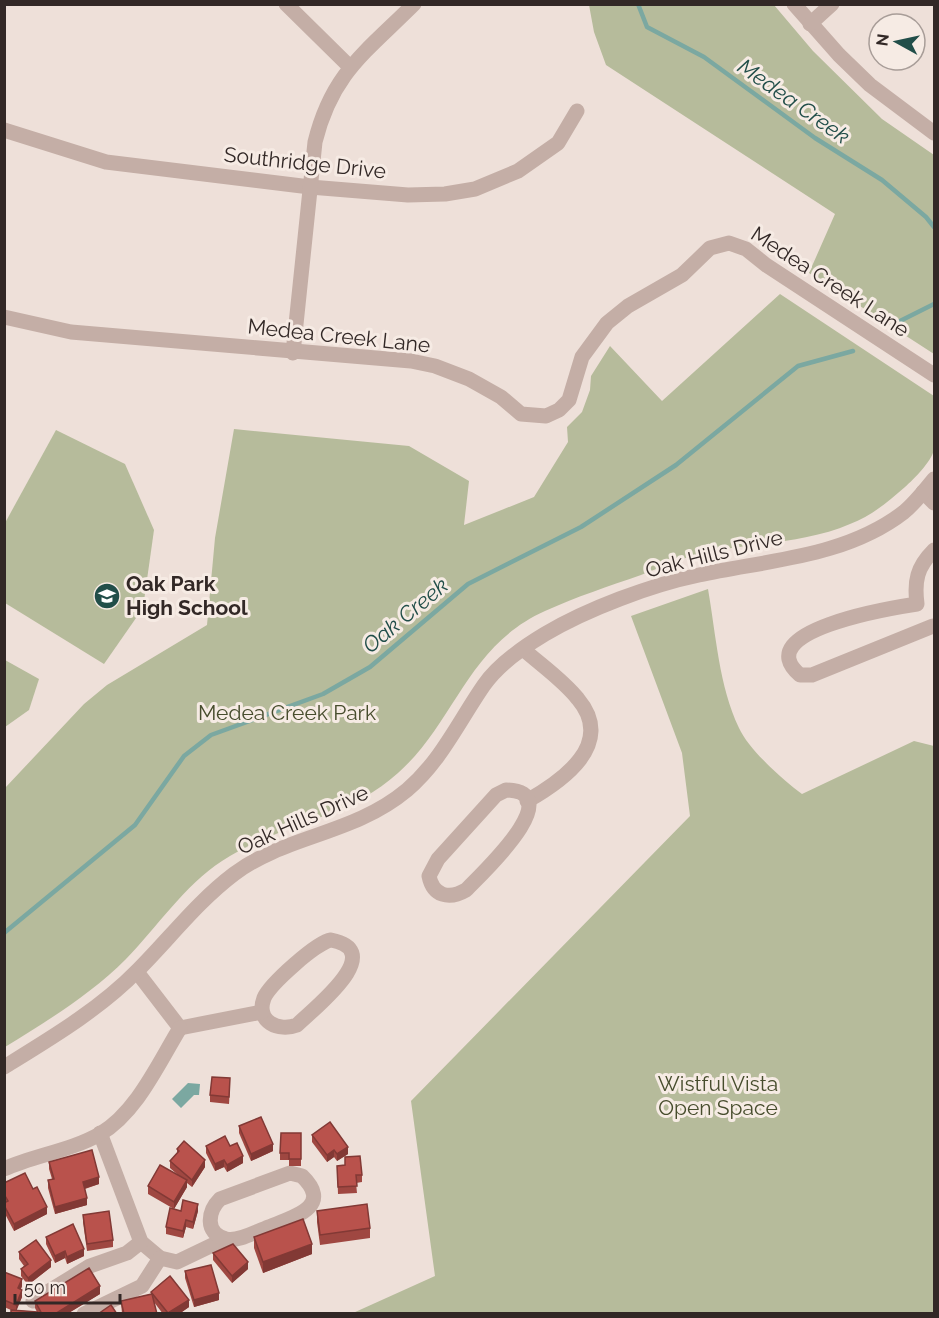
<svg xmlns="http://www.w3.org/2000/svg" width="939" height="1318" font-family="Raleway,sans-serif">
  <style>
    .green { fill: #b6bb9b }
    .water { fill: #7ba8a1 }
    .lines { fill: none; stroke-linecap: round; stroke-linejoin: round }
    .stream { stroke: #7ba8a1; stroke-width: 4.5 }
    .minor { stroke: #c4aea6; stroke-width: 15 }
    .wall { fill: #9f4741 }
    .shaded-wall { fill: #823935 }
    .building { fill: #b9524c; stroke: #823935; stroke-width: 1.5 }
    .labels { text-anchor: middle; stroke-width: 6; stroke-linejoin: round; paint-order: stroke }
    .street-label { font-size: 21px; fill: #322826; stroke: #f6ebe4 }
    .poi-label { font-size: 21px; font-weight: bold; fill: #322826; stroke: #f6ebe4; text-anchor: start }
    .park-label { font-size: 21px; fill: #474d2d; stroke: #f6ebe4 }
    .water-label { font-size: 22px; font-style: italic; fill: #214e49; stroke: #f6ebe4 }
  </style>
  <rect width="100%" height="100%" fill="#eee0d9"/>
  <g class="green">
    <path d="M589 5H774L813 51 882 119 934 155V354L809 273 835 214 606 65 594 32Z"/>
    <path d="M780 294 934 396C935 412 939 435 934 450 931 462 914 479 905 487 888 502 871 516 850 524 804 544 752 542 703 553 682 558 661 567 641 575 609 586 576 597 545 611 467 646 456 721 398 773 344 821 280 823 222 861 184 886 157 927 126 959 90 995 47 1021 5 1047V788L84 704 107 685 207 625 215 538 234 429 409 446 469 481 464 525 534 497 568 442 567 427 582 412 590 390 591 376 610 346 662 401Z"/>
    <path d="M56 430 125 464 154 530 143 608 104 664 5 603V523Z"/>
    <path d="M708 589C716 635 719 686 739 728 749 750 783 780 802 794L914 741 934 746V1313H353L435 1276 411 1101 690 816 682 753 631 616Z"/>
    <path d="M5 660 39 679 29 710 5 727Z"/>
  </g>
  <path class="water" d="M188 1083 200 1084 199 1095H194L181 1108 172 1099Z"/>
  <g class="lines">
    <g class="stream">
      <path d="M638 4 647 27 704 57 815 138 882 180 926 217 934 227"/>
      <path d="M898 322 934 304"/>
      <path d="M4 933 135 825 184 756 211 735 323 694 370 667 468 584 581 527 676 465 798 366 853 351"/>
    </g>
    <g class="minor">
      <path d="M286 4 350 67"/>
      <path d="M794 4 839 55 870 85 934 133"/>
      <path d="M810 24 832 4"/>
      <path d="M4 130 106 162 310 187 408 195 445 194 475 189 518 171 558 143 577 111"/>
      <path d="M4 317 71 332 411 361 435 366 469 379 501 397 521 414 546 416 559 410 569 400 582 357 607 323 628 306 682 275 710 248 729 243 746 249 766 265 934 375"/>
      <path d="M293 353 315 142C332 73 366 52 414 4"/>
      <path d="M923 492 934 503"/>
      <path d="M933 626 812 675H800C748 631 891 608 917 604 914 581 917 567 934 550"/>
      <path d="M523 649C541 665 563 680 578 699 616 744 562 781 527 801"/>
      <path d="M506 790C571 792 479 876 466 890 449 900 433 896 429 876L438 859 496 795Z"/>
      <path d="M331 940C389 951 313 1009 297 1025 279 1032 255 1022 264 998 270 984 317 942 331 940Z"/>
      <path d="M137 972 180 1028"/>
      <path d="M180 1028 262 1012"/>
      <path d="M4 1067C51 1038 100 1009 138 970 170 938 197 902 234 874 286 835 353 835 407 790 441 761 459 721 484 685 498 665 525 646 545 634 587 609 651 585 699 575 768 560 846 557 904 512 915 503 925 490 934 479"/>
      <path d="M100 1133 141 1242 160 1258 177 1262 225 1239"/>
      <path d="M4 1169C35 1155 70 1151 100 1134 137 1112 158 1064 180 1028"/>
      <path d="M290 1173 302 1176C335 1208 290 1218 266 1228 255 1232 238 1242 226 1239 204 1233 208 1211 220 1199Z"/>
      <path d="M33 1301 90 1266 127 1253 141 1242"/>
      <path d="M84 1314 142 1286 160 1258"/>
    </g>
  </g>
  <g class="wall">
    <path d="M230 1086 229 1104 210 1102V1095Z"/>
    <path d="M239 1126 273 1151 251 1161 239 1133Z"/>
    <path d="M301 1133V1166H289V1160H280V1153Z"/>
    <path d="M312 1135 348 1154 337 1161 334 1157 327 1162 312 1142Z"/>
    <path d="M206 1146H230L243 1163 227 1172 224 1167 215 1171 206 1153Z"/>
    <path d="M177 1149 205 1167 192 1187 187 1183V1187L174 1209 148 1194V1186L178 1175 170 1168V1161L177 1153Z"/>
    <path d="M49 1162 99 1184 85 1189 87 1205 55 1214 48 1188V1180L52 1179 49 1169Z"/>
    <path d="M337 1166 362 1175V1182L356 1183 357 1193 338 1194Z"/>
    <path d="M4 1183 33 1189 47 1214 14 1231 4 1212V1203L5 1202Z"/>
    <path d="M181 1211H198L193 1229 186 1227 183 1238 166 1234V1227Z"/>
    <path d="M317 1211 370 1228V1238L320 1245 317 1222Z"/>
    <path d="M83 1215 113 1240V1247L87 1251 83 1222Z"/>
    <path d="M46 1237 84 1256 67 1264 65 1258 55 1263 46 1244Z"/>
    <path d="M254 1237 312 1254 263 1273 254 1248Z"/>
    <path d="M19 1252 51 1267 28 1285 21 1276V1269L24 1266 19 1259Z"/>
    <path d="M213 1253 248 1269 232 1283 213 1260Z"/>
    <path d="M185 1271 219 1300 194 1307 185 1278Z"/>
    <path d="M4 1272 22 1286 21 1289 22 1297 16 1310 37 1312 35 1308V1301L100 1294 67 1314H38L37 1312 11 1310 4 1307Z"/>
    <path d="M151 1292 189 1307 179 1314H163L154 1302 157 1314H122L121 1301 151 1294Z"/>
  </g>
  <g class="shaded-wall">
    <path d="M273 1144V1151L251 1161V1154Z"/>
    <path d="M348 1147V1154L337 1161V1154Z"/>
    <path d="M334 1150V1157L327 1162V1155Z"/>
    <path d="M243 1156V1163L227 1172V1165Z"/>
    <path d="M205 1160V1167L192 1187V1180Z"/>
    <path d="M224 1160V1167L215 1171V1164Z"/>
    <path d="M99 1177V1184L83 1189V1182Z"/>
    <path d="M187 1180V1187L174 1209V1202Z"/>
    <path d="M87 1198V1205L55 1214V1207Z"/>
    <path d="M198 1204V1211L193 1229V1222Z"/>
    <path d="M47 1207V1214L14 1231V1224Z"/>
    <path d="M186 1220V1227L183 1238V1231Z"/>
    <path d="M312 1244V1254L263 1273V1262Z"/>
    <path d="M84 1249V1256L67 1264V1257Z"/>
    <path d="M65 1251V1258L55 1263V1256Z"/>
    <path d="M51 1260V1267L28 1285V1278Z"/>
    <path d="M248 1262V1269L232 1283V1276Z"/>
    <path d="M22 1279V1286L18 1295V1288Z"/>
    <path d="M100 1286V1294L67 1314H55Z"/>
    <path d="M22 1290V1297L16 1312V1305Z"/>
    <path d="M219 1293V1300L194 1307V1300Z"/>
    <path d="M189 1300V1307L179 1314H168V1313Z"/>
  </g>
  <g class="building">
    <path d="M212 1077 230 1078 229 1097 210 1095Z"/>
    <path d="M261 1117 273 1144 251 1154 239 1126Z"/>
    <path d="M330 1122 348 1147 337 1154 334 1150 327 1155 312 1135Z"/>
    <path d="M281 1133H301V1159H289V1153H280Z"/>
    <path d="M225 1136 230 1146 237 1143 243 1156 227 1165 224 1160 215 1164 206 1146Z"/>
    <path d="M184 1141 205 1160 192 1180 170 1161 179 1151 177 1149Z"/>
    <path d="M92 1150 99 1177 83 1182 87 1198 55 1207 48 1180 54 1179 49 1162Z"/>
    <path d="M360 1156 362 1175H356L357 1186 338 1187 337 1166 345 1165V1157Z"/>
    <path d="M160 1165 187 1180 174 1202 148 1186Z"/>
    <path d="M25 1173 33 1189 37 1187 47 1207 14 1224 4 1205V1203L8 1201 4 1194V1183Z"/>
    <path d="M183 1200 198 1204 193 1222 186 1220 183 1231 166 1227 170 1208 181 1211Z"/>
    <path d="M367 1204 370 1228 320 1235 317 1211Z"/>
    <path d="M109 1211 113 1240 87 1244 83 1215Z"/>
    <path d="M303 1219 312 1244 263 1262 254 1237Z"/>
    <path d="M73 1224 84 1249 67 1257 65 1251 55 1256 46 1237Z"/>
    <path d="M36 1240 51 1260 28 1278 21 1269 28 1264 19 1252Z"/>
    <path d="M233 1244 248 1262 232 1276 213 1253Z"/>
    <path d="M211 1265 219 1293 194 1300 185 1271Z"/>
    <path d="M89 1268 100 1286 55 1314H42L35 1301Z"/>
    <path d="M4 1272 22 1279 18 1288 22 1290 16 1305 4 1300Z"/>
    <path d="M170 1276 189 1300 168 1313 151 1292Z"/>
    <path d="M152 1294 157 1314H124L121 1301Z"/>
    <path d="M111 1305 117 1314H98Z"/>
    <path d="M11 1310 37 1312V1314H11Z"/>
  </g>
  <defs>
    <symbol id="school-disc" viewBox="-11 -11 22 22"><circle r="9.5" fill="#214e49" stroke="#f6ebe4"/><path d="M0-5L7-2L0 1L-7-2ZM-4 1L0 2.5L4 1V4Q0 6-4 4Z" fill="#fff"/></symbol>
  </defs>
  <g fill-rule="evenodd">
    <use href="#school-disc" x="92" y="581" width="30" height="30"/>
  </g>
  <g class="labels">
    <g class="street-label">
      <text transform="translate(305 163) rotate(6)" y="7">Southridge Drive</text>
      <text transform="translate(830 282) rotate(33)" y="7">Medea Creek Lane</text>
      <text transform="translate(339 336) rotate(6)" y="7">Medea Creek Lane</text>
      <text transform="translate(714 554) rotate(-14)" y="7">Oak Hills Drive</text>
      <text transform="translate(303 820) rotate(-24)" y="7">Oak Hills Drive</text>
    </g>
    <g class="poi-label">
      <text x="126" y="591">Oak Park<tspan x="126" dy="24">High School</tspan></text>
    </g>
    <g class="park-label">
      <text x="287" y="720">Medea Creek Park</text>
      <text x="718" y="1091">Wistful Vista<tspan x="718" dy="24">Open Space</tspan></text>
    </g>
    <g class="water-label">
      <text transform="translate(794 101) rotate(35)" y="8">Medea Creek</text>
      <text transform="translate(405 615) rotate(-40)" y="8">Oak Creek</text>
    </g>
  </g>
  <rect width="939" height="1318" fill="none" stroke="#322826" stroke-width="12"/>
  <g transform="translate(897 42) rotate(278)"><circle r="28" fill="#f6ebe4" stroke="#a89d98" stroke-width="1.5"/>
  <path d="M0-4.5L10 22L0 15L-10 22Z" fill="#214e49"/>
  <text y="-9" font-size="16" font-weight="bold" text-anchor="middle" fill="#322826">N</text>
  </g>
  <path d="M15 1294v9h105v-9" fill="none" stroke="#322826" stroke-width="3"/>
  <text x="24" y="1294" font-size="18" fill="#322826" stroke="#f6ebe4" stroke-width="4.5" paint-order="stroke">50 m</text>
</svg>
